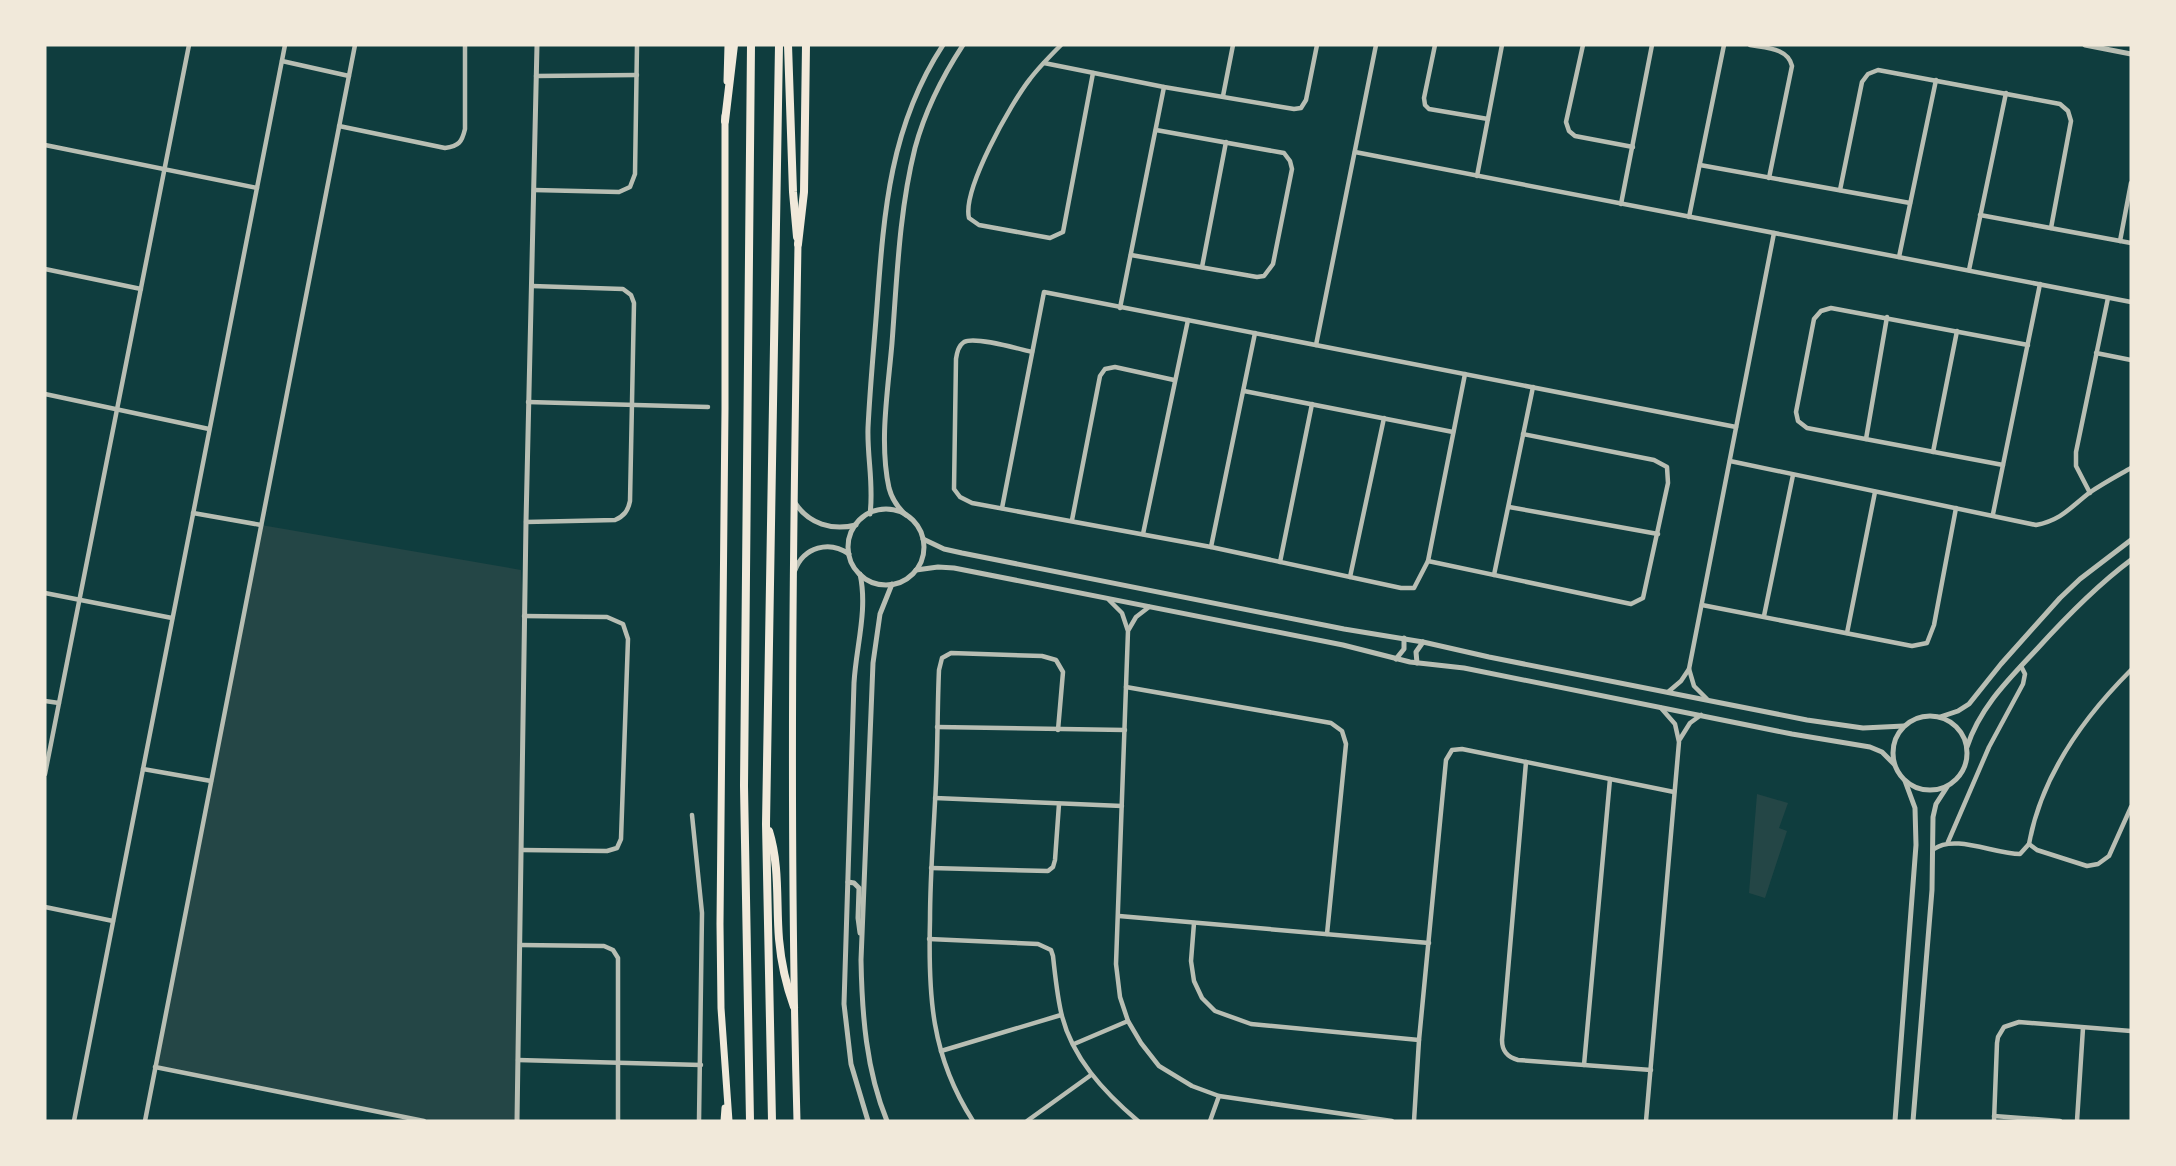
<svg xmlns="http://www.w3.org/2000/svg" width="2176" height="1166" font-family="Manrope,sans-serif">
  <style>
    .green { fill: #244646 }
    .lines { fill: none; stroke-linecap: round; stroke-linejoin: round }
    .minor { stroke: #b8beb3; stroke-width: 4.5 }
    .tertiary { stroke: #b8beb3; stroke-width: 5 }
    .primary { stroke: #f1e9da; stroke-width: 7 }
    .motorway { stroke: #f1e9da; stroke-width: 8 }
  </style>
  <rect width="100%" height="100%" fill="#0f3d3e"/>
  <g class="green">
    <path d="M261 525 521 570 524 616 517 1121H424L155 1067Z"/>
    <path d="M1757 794 1788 803 1779 828 1787 831 1765 898 1749 893Z"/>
  </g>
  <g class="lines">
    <g class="minor">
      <path d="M1061 45C1050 56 1039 67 1030 79 1011 103 962 190 969 218L979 225 1050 238 1063 232 1093 73"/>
      <path d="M1435 45 1424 98 1425 105 1429 109 1488 119"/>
      <path d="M1583 45 1566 122 1569 131 1575 136 1633 147"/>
      <path d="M1750 45C1766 48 1788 48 1792 66L1769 178"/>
      <path d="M282 61 349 76"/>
      <path d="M1044 63 1164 87 1294 109 1301 108 1306 100 1317 45"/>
      <path d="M536 76 637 75"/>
      <path d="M1223 96 1233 45"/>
      <path d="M339 126 445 148C459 146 462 142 465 129V45"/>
      <path d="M45 145 257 188"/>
      <path d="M1355 152 2131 302"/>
      <path d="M1700 165 1910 203"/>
      <path d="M1477 176 1502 45"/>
      <path d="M534 190 619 192 630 187 635 174 637 45"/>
      <path d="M1840 190 1862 82 1868 74 1878 70 2060 104 2068 111 2071 121 2051 228"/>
      <path d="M1621 204 1652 45"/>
      <path d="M1980 215 2131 243"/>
      <path d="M1689 217 1724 45"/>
      <path d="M2120 241 2131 183"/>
      <path d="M1131 255 1257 277 1264 276 1273 264 1292 169 1290 161 1284 153 1156 130"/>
      <path d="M1899 257 1936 80"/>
      <path d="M1202 267 1226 142"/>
      <path d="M45 269 141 289"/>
      <path d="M1969 270 2006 93"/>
      <path d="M1120 308 1164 87"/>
      <path d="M1316 345 1376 45"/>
      <path d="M1032 352C1019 349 975 336 964 342 958 346 957 353 956 359L954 489 960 497 972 503 1211 547 1401 588H1414L1428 561 1465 374"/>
      <path d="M2096 353 2131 360"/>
      <path d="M1244 391 1453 432"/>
      <path d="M45 394 209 429"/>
      <path d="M528 402 708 407"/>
      <path d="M1866 439 1887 317"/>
      <path d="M1933 452 1957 331"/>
      <path d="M1730 461 2036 525C2061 520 2070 508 2089 493 2102 484 2117 476 2131 468"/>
      <path d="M2003 465 1807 428 1798 421 1796 412 1814 319 1821 311 1831 308 2028 345"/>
      <path d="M2090 493 2076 466V452L2108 298"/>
      <path d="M1509 507 1658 534"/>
      <path d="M1002 508 1044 292 1736 427"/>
      <path d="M193 513 261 525"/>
      <path d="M1993 514 2040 284"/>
      <path d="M1072 520 1100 376 1105 369 1115 367 1174 380"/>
      <path d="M526 522 615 520C624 516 628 511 630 501L634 303 631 295 623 289 532 286"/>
      <path d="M1143 534 1188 320"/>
      <path d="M1211 547 1255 333"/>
      <path d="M1428 561 1631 604 1643 598 1668 483 1667 467 1654 460 1523 434"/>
      <path d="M1280 562 1312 404"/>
      <path d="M1494 575 1533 387"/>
      <path d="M1350 577 1384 418"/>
      <path d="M45 593 172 618"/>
      <path d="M1109 600 1122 613 1128 631 1116 964 1120 997 1128 1021 1141 1043 1159 1066 1192 1086 1219 1096 1392 1121"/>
      <path d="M1702 605 1912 646 1927 643 1934 625 1956 508"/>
      <path d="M1764 616 1793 475"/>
      <path d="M1129 629 1136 617 1149 607"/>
      <path d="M1847 633 1875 492"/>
      <path d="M1689 669 1694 686 1707 699"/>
      <path d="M2131 670C2084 717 2041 777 2029 844L2037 850 2087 866 2098 864 2109 856 2131 807"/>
      <path d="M1126 687 1331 723 1342 731 1346 744 1327 934"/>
      <path d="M1668 692 1681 681 1689 669 1774 233"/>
      <path d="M45 701 59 703"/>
      <path d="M937 727 1125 730"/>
      <path d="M1680 739 1690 723 1701 715"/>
      <path d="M1526 762 1502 1040C1502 1051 1507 1057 1518 1060L1651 1070"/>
      <path d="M143 769 211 781"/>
      <path d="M45 774 189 45"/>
      <path d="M935 798 1122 806"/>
      <path d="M692 815 702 913 699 1121"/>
      <path d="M1948 842 1989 747 2023 684 2025 674 2021 666"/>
      <path d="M1934 849C1954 834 1995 854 2020 854L2029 844"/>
      <path d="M522 850 607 851 617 848 621 839 628 639 623 624 607 617 524 616"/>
      <path d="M931 868 1048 871 1053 867 1055 860 1059 804"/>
      <path d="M45 907 113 921"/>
      <path d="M1119 916 1429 943"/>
      <path d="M1194 923 1191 961 1194 981 1202 998 1215 1011 1251 1024 1419 1040"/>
      <path d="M929 939 1038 944 1051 950 1053 956C1055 975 1057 994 1061 1012 1071 1057 1104 1092 1138 1121"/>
      <path d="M520 945 604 946 613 950 618 958V1121"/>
      <path d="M1074 1044 1128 1021"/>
      <path d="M941 1051 1061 1015"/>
      <path d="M518 1060 701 1065"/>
      <path d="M1584 1065 1610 779"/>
      <path d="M155 1067 424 1121"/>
      <path d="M1994 1116 2060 1121"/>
      <path d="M74 1121 285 45"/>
      <path d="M145 1121 355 45"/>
      <path d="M973 1121C931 1056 928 995 930 920 930 880 933 841 935 802 938 758 937 714 939 670L942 658 951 653 1042 656 1056 660 1063 672 1058 730"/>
      <path d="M1027 1121 1091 1075"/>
      <path d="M1210 1121 1219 1096"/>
      <path d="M1414 1121 1419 1040 1446 760 1452 750 1462 749 1674 792"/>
      <path d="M1646 1121 1679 742 1675 724 1661 708"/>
      <path d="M1994 1121 1997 1043 1998 1037 2004 1027 2019 1022 2131 1031"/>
      <path d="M2077 1121 2083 1028"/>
    </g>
    <g class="tertiary">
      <path d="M2085 45 2131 54"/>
      <path d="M795 503C809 524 832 531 856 525"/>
      <circle cx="886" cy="547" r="38"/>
      <path d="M870 514C874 485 867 457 868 428 870 387 874 346 877 306 884 211 890 126 943 45"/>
      <path d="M906 515C898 508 892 499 889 488 879 442 888 390 892 343 897 278 899 212 915 148 925 111 942 77 963 45"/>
      <path d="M923 539 944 549 962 553 1344 629 1423 642 1489 657 1807 720 1863 728 1904 726"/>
      <path d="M795 570C804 547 829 540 849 554"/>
      <path d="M916 570 938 567 954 568 1343 645 1410 662 1464 668 1792 734 1870 747 1882 752 1894 764"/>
      <path d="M860 574C868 610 856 647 854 683L844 1004 851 1064 868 1121"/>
      <path d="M1396 659 1404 649V638"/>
      <path d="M1417 663 1416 652 1423 642"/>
      <circle cx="1930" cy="753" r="37"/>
      <path d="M1940 717 1958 711 1969 704 2001 664 2060 598 2080 579 2131 540"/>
      <path d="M1967 747C1980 707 2009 679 2037 649 2066 617 2096 586 2131 560"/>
      <path d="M848 882 854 883 859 888 858 918 860 933"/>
      <path d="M517 1121 526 522 537 45"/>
      <path d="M887 1121C866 1070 862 1014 861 960L873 663 880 614 892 584"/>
      <path d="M1895 1121 1916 845 1915 808 1905 781"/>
      <path d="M1913 1121 1932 890 1933 817 1936 804 1947 787"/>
    </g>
    <g class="primary">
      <path d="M727 81 728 45"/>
      <path d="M725 116V409L720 924 721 1008 729 1121"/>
      <path d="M724 1121 725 1108"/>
      <path d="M797 1121C789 829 793 536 798 244"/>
    </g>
    <g class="motorway">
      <path d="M788 45 793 192 797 237"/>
      <path d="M725 121 734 45"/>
      <path d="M798 244 804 192 806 45"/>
      <path d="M769 831C780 866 776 903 779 939 781 962 786 985 794 1007"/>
      <path d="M750 1121 744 786 751 45"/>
      <path d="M772 1121 766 824 779 45"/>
    </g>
  </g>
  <rect width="2176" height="1166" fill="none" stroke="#f1e9da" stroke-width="93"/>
</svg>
